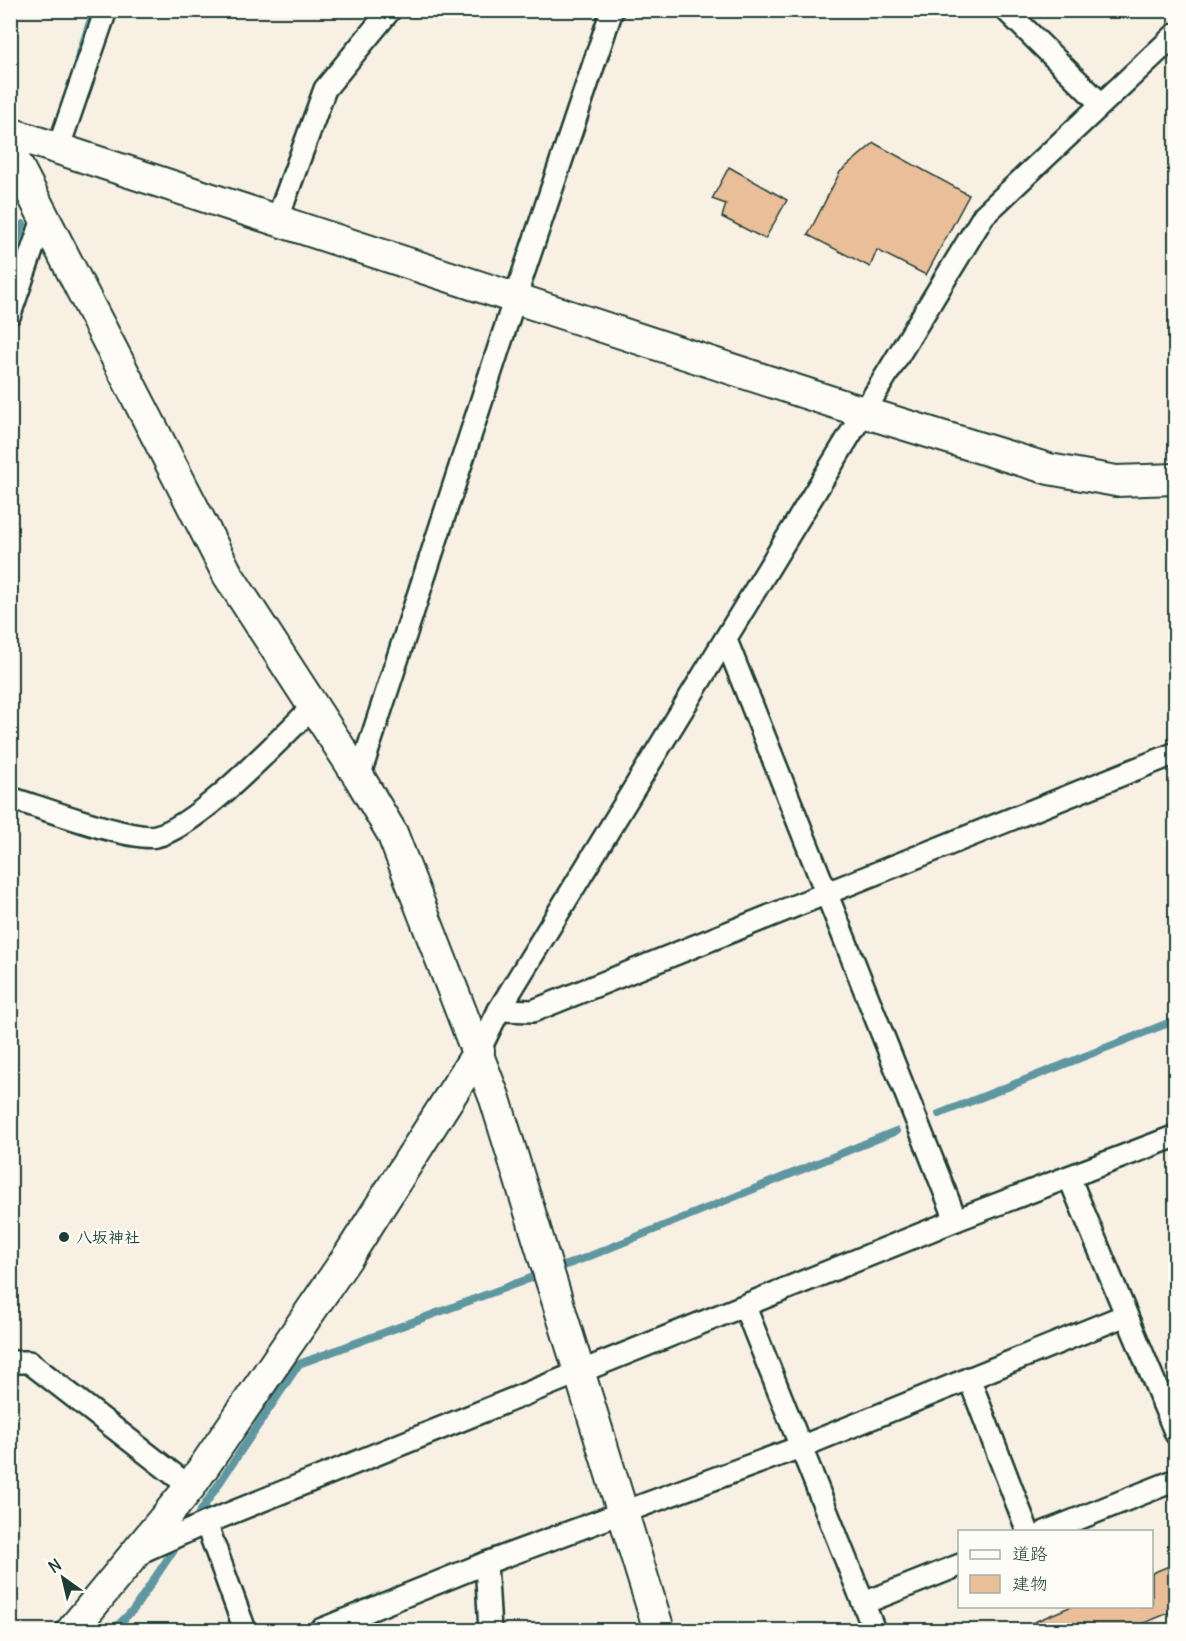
<svg xmlns="http://www.w3.org/2000/svg" width="1186" height="1641" font-family="Delius,'Klee One',sans-serif">
  <style>
    .lines { fill: none; stroke-linecap: round; stroke-linejoin: round }
    .stream { stroke: #5f97a1; stroke-width: 8 }
    .building { fill: #e9be99; stroke: #1f3d34; stroke-width: 1.5 }
    .street-casing { stroke: #1f3d34; stroke-width: 26 }
    .secondary-casing { stroke: #1f3d34; stroke-width: 34 }
    .street { stroke: #fdfcf7; stroke-width: 21 }
    .secondary { stroke: #fdfcf7; stroke-width: 30 }
    .poi-dot { fill: #1f3d34; stroke: #fdfcf7; stroke-width: 2 }
    .labels { text-anchor: middle; stroke-width: 4.5; stroke-linejoin: round; paint-order: stroke }
    .poi-label { font-size: 16px; font-weight: bold; fill: #1f3d34; stroke: #fdfcf7; text-anchor: start }
  </style>
  <rect width="100%" height="100%" fill="#f9f0e4"/>
  <filter id="ink" filterUnits="userSpaceOnUse"><feTurbulence type="fractalNoise" baseFrequency=".0167" numOctaves="2"/><feDisplacementMap in="SourceGraphic" scale="12" xChannelSelector="R" yChannelSelector="G"/><feConvolveMatrix kernelMatrix="1 2 1 2 8 2 1 2 1" color-interpolation-filters="sRGB"/></filter>
  <g filter="url(#ink)">
    <g class="lines">
      <g class="stream">
        <path d="M78 59 94 10"/>
        <path d="M10 261 23 224"/>
        <path d="M939 1114 1176 1020"/>
        <path d="M192 1524 299 1364 585 1258 896 1131"/>
        <path d="M113 1630 134 1609 181 1539"/>
      </g>
    </g>
    <g class="building">
      <path d="M874 143 969 195 926 275 877 250 870 267 808 235 840 172Z"/>
      <path d="M729 167 787 200 765 239 722 217 726 204 712 199Z"/>
      <path d="M1169 1566 1172 1573 1176 1571V1610L1127 1630H1015L1072 1606H1152V1573Z"/>
    </g>
    <g class="lines">
      <defs>
        <g id="street">
          <path d="M1006 10 1101 104"/>
          <path d="M58 149 106 10"/>
          <path d="M277 220 325 89 390 10"/>
          <path d="M10 314 44 216"/>
          <path d="M726 640 956 1220"/>
          <path d="M359 777 515 298 612 10"/>
          <path d="M10 798C38 806 133 842 156 836 199 826 279 739 314 706"/>
          <path d="M499 1010 533 1011 1176 753"/>
          <path d="M479 1051 499 1010 984 215 1176 34"/>
          <path d="M1069 1177 1176 1434"/>
          <path d="M745 1307 874 1630"/>
          <path d="M10 1362H29L190 1487"/>
          <path d="M969 1378 1028 1532"/>
          <path d="M206 1523 245 1630"/>
          <path d="M1045 1532 1176 1480"/>
          <path d="M141 1552 206 1523 956 1220 1176 1136"/>
          <path d="M486 1563 490 1630"/>
          <path d="M864 1603 960 1565"/>
          <path d="M320 1630 486 1563 803 1446 1126 1315"/>
        </g>
        <g id="secondary">
          <path d="M10 133 863 412 1049 469 1116 481 1176 479"/>
          <path d="M10 151 228 575 359 777 392 833 495 1099 659 1630"/>
          <path d="M72 1630 190 1487 349 1255 479 1051"/>
        </g>
      </defs>
      <use href="#street" class="street-casing"/>
      <use href="#secondary" class="secondary-casing"/>
      <use href="#street" class="street"/>
      <use href="#secondary" class="secondary"/>
    </g>
  </g>
  <circle class="poi-dot" cx="64" cy="1237" r="6"/>
  <g class="labels">
    <g class="poi-label">
      <text x="76" y="1243">八坂神社</text>
    </g>
  </g>
  <rect width="1186" height="1641" fill="none" stroke="#fdfcf7" stroke-width="36"/>
  <rect x="18" y="18" width="1150" height="1605" fill="none" stroke="#1f3d34" stroke-width="2" filter="url(#ink)"/>
  <rect x="958" y="1530" width="195" height="78" fill="#fdfcf7" stroke="#a4b0a9" stroke-width="1.5"/>
  <rect x="970" y="1550" width="30" height="9" fill="#fdfcf7" stroke="#a4b0a9" stroke-width="1.5"/>
  <text x="1012" y="1560" font-size="18" fill="#1f3d34">道路</text>
  <rect x="970" y="1575" width="30" height="18" fill="#e9be99" stroke="#a4b0a9" stroke-width="1.5"/>
  <text x="1012" y="1590" font-size="18" fill="#1f3d34">建物</text>
  <g transform="translate(63 1578) rotate(326)" stroke="#fdfcf7" stroke-width="4.5" paint-order="stroke">
  <path d="M0-4.5L10 22L0 15L-10 22Z" fill="#1f3d34"/>
  <text y="-9" font-size="16" font-weight="bold" text-anchor="middle" fill="#1f3d34">N</text>
  </g>
</svg>
